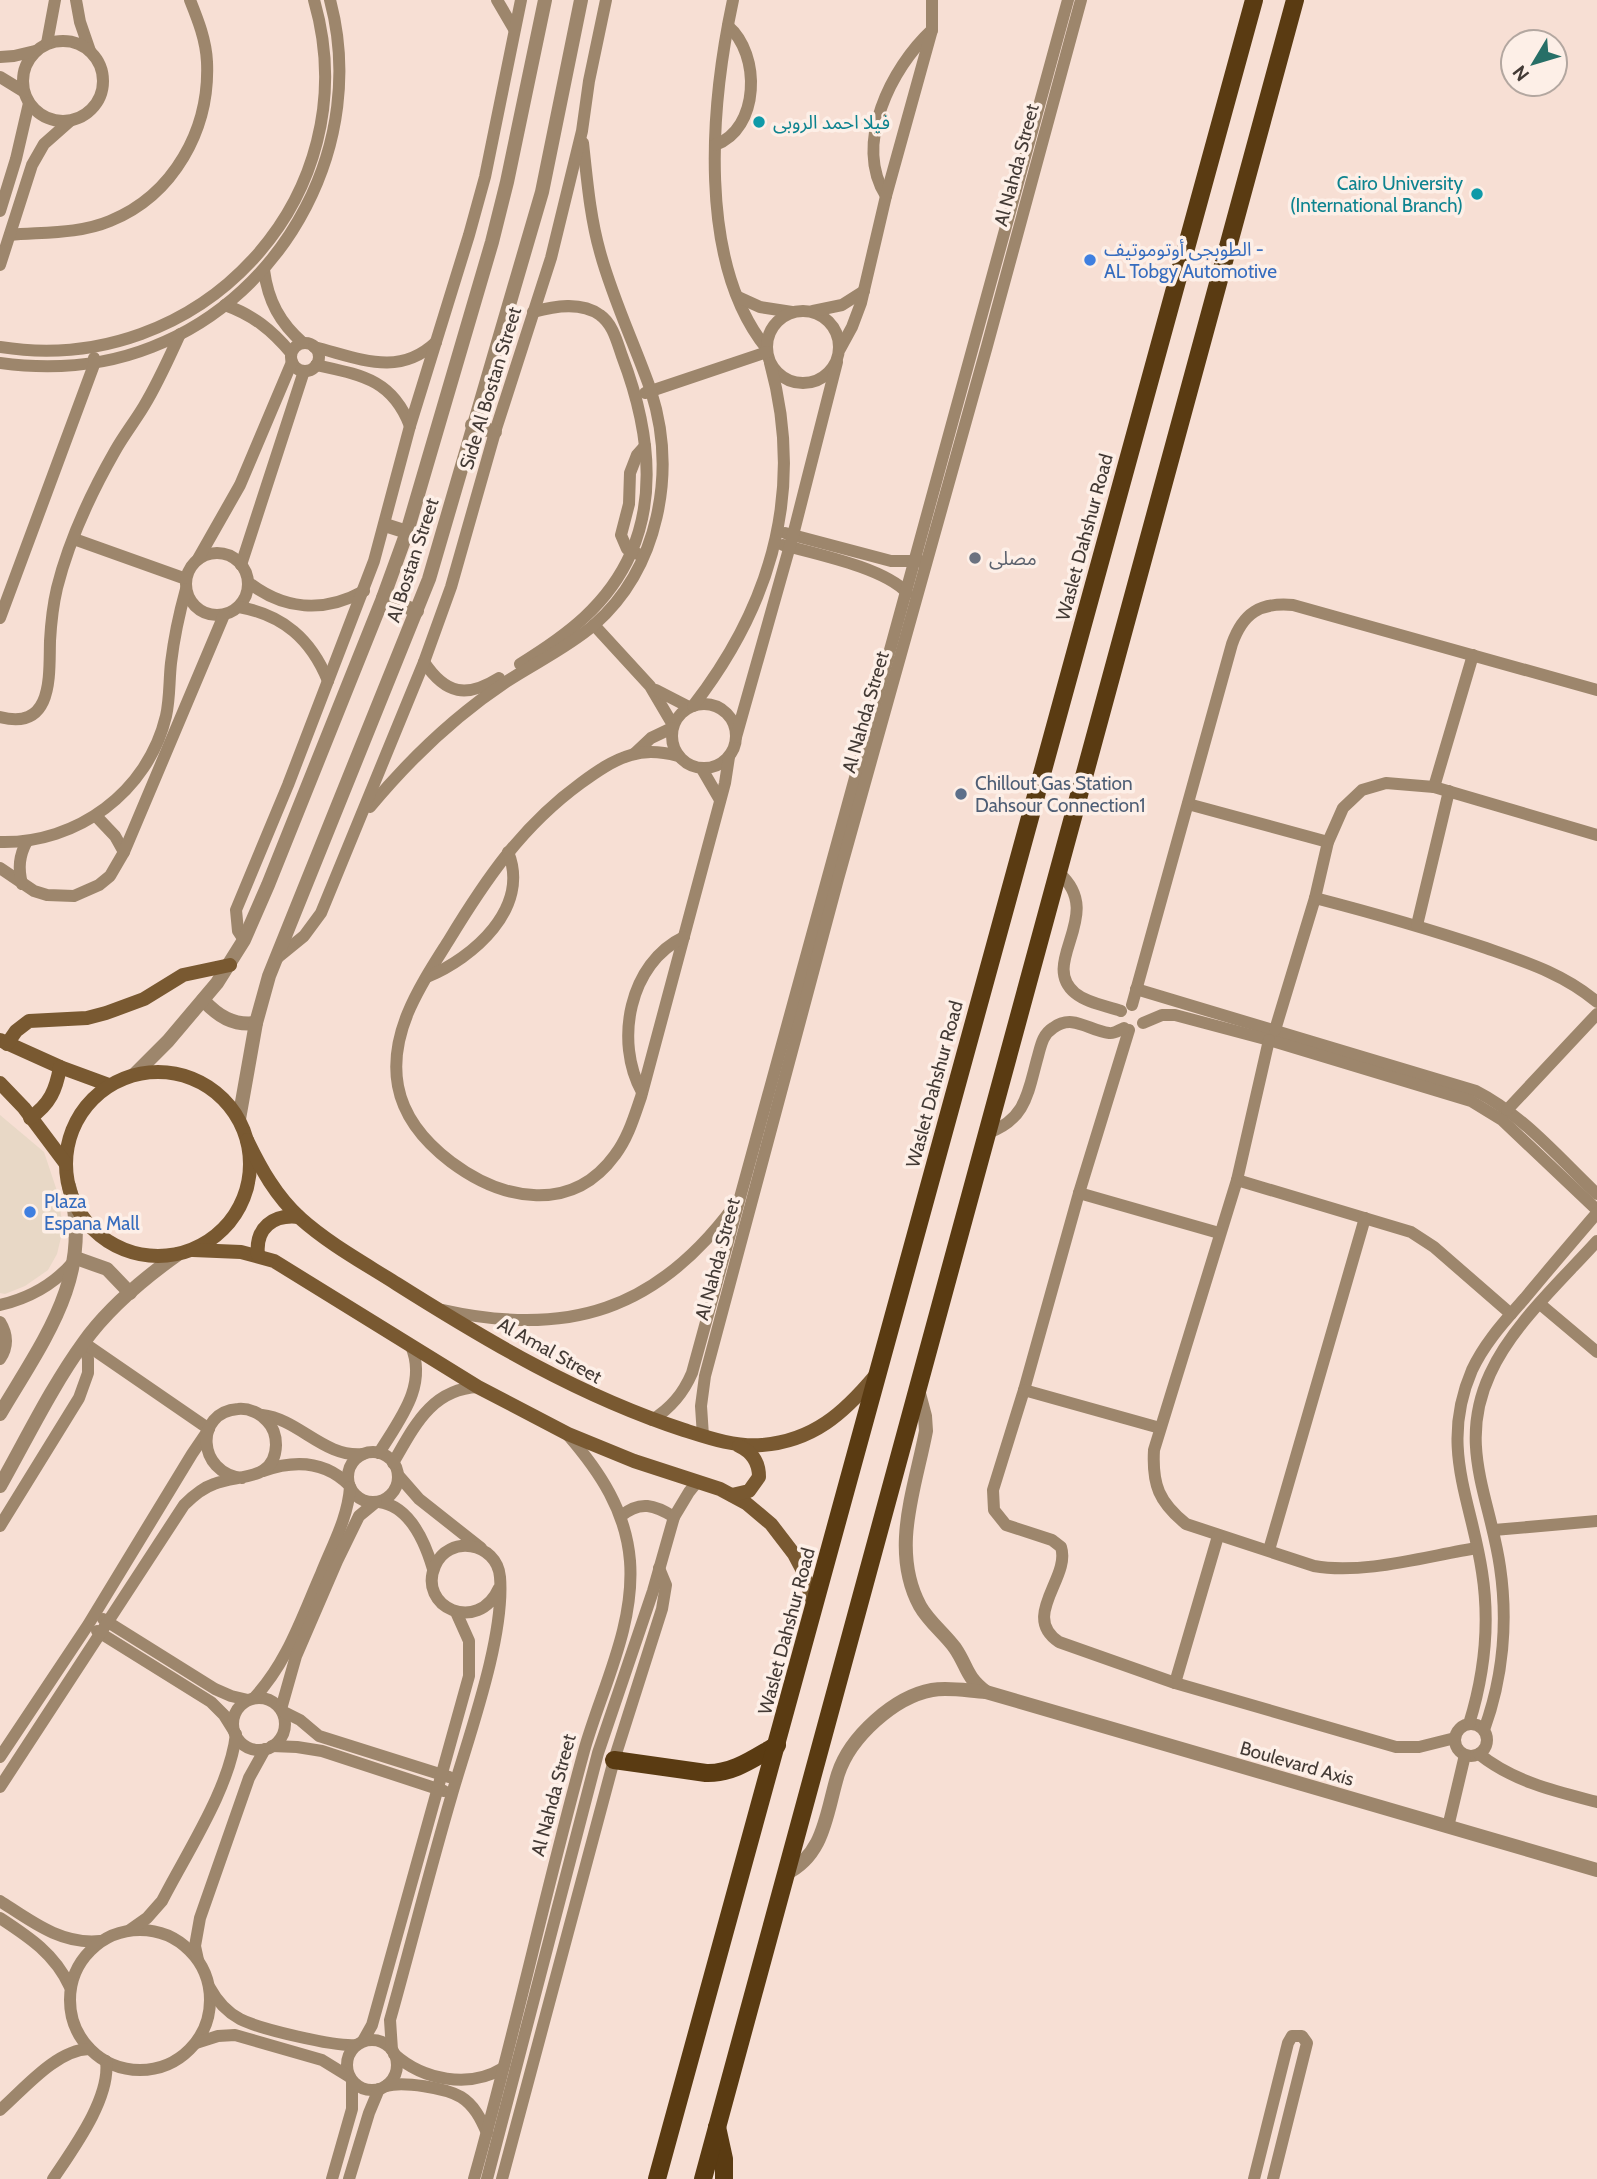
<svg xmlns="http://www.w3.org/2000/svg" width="1597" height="2179" font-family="Cabin,'Noto Sans Arabic',sans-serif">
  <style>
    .commercial { fill: #e8d8c6 }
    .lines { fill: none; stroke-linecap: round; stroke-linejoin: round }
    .minor { stroke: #9d866c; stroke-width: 12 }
    .tertiary { stroke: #9d866c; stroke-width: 14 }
    .secondary { stroke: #795931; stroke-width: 14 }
    .primary { stroke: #5a3b12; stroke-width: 18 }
    .culture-dot { fill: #0f9aa8; stroke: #fdefe7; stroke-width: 2.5 }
    .shop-dot { fill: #3f7fe0; stroke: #fdefe7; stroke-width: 2.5 }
    .worship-dot { fill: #6b7280; stroke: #fdefe7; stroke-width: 2.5 }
    .service-dot { fill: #5c6f8a; stroke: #fdefe7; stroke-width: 2.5 }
    .labels { text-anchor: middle; stroke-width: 7; stroke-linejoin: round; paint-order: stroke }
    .culture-label { font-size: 19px; fill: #0d838f; stroke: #fdefe7; text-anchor: start }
    .street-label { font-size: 19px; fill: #433a35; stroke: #fdefe7 }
    .shop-label { font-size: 19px; fill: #366cbe; stroke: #fdefe7; text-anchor: start }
    .worship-label { font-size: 19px; fill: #5b616d; stroke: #fdefe7; text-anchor: start }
    .service-label { font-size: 19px; fill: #4e5e75; stroke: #fdefe7; text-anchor: start }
  </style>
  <rect width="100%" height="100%" fill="#f7dfd4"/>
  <path class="commercial" d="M0 1115 44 1152 58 1194 63 1229 57 1254 48 1270 25 1286 5 1294 0 1293Z"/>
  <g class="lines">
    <g class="minor">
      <path d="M76 0 80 22 90 51"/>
      <path d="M497 0 514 29"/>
      <path d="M733 0C711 103 696 262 767 349"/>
      <circle cx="63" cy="81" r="40"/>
      <path d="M47 43 55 0"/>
      <path d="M0 57 14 56 35 51"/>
      <path d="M0 77 23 91"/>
      <path d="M715 145C760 129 761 54 728 26"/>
      <path d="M886 196C853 144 891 68 932 30"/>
      <path d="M0 211 16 159 29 103"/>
      <path d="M10 235C43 232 79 234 110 221 174 195 210 129 207 62 206 40 198 20 190 0"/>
      <path d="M0 265 32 165 44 144 70 121"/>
      <path d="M264 270C268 301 280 323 303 343"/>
      <path d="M738 297 760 307 792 312"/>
      <path d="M225 305C253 315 272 330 291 353"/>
      <circle cx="803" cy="347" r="36"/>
      <path d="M813 311 842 305 864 291"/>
      <circle cx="305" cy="357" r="14"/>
      <path d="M0 347C199 379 371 197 314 0"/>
      <path d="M314 347C359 358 398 378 436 342"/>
      <path d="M840 349 852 327 861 303 886 196 932 30V0"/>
      <path d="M0 363C51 370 104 366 152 347 287 295 368 141 330 0"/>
      <path d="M316 365C361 375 392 379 410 426"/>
      <path d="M645 393 767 352"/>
      <path d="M785 533 891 561H920"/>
      <path d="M74 539 186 579"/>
      <path d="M783 545C816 554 885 568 907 593"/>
      <circle cx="217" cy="584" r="31"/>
      <path d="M638 554 627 549 621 535 629 504 630 473 637 455 645 446"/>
      <path d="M198 559 240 485 292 362"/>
      <path d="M241 565 304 371"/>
      <path d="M248 582C284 610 324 613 364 591"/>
      <path d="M239 607C283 615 311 639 328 681"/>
      <path d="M0 618 95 362 94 358"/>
      <path d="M594 625 650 686 673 725"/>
      <path d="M424 662C446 695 467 698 499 678"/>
      <path d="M520 664C567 635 608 605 631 553 659 489 646 419 622 356 617 342 613 324 600 315 581 301 554 306 533 312"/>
      <path d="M656 690 689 707"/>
      <circle cx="704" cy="736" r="32"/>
      <path d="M693 706C772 604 805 490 770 363"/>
      <path d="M0 717C54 731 49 675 50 641 51 623 53 605 57 588 69 540 91 493 115 451 124 435 135 421 144 406 158 383 169 358 180 334"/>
      <path d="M736 737 793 535 837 362"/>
      <path d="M634 754 651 738 672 728"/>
      <path d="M678 756C663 752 647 750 631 755 613 760 596 772 581 783 522 826 486 879 449 940 422 983 388 1032 398 1086 404 1118 426 1143 451 1162 503 1201 572 1214 615 1155 628 1138 634 1117 641 1097L725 783 729 757"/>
      <path d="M702 769 720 800"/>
      <path d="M1434 787 1473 655"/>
      <path d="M1188 804 1328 842"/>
      <path d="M370 807C409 760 455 716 506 682 535 663 567 648 594 625 659 568 677 472 651 391 635 345 613 300 600 252 590 217 587 179 583 143"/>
      <path d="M96 816 115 836 124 852"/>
      <path d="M0 842C77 844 148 792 166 716 170 698 169 681 171 663 174 638 179 614 186 589"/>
      <path d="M0 868 34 891 47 895 74 896 99 885 110 876 124 852 224 615"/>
      <path d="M1059 873C1107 915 1038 962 1075 993 1087 1003 1107 1006 1121 1011"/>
      <path d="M22 884C18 868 19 856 27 841"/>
      <path d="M1315 898C1373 913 1429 929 1486 948 1526 962 1564 974 1597 1002"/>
      <path d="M1417 925 1449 791"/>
      <path d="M244 940 238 931 236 910 288 785 374 561 410 426 469 235 485 177 521 0"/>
      <path d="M277 958 304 936 321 913 424 662 451 587 495 432 551 258 582 131 589 81 606 0"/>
      <path d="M427 977C473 958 531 908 508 852"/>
      <path d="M1136 989 1476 1091C1523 1115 1559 1158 1597 1194"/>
      <path d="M1132 1005 1232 644C1243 613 1260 602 1293 605L1597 690"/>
      <path d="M1143 1023 1162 1015H1175L1269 1040 1471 1101 1502 1120 1597 1210"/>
      <path d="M1129 1030 1079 1193 1024 1390 993 1490 994 1510 1006 1525 1052 1540 1061 1547C1071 1578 1020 1616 1059 1642L1175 1683 1396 1747H1419L1455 1738"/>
      <path d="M1275 1030 1315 898 1328 842 1343 808 1362 790 1386 783 1434 787 1597 835"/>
      <path d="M1269 1040 1237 1180 1154 1450C1152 1485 1159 1502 1186 1524L1314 1566C1363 1575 1427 1556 1477 1548"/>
      <path d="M642 1092C614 1042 629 963 684 937"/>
      <path d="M1507 1110 1597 1014"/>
      <path d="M988 1133C1027 1119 1028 1091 1038 1056 1041 1045 1043 1034 1053 1028 1073 1013 1089 1031 1109 1033 1115 1034 1119 1030 1124 1028"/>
      <path d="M1237 1180 1411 1232 1434 1247 1511 1314"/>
      <path d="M1079 1193 1219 1233"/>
      <path d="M1540 1304 1597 1352"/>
      <path d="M0 1305C30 1298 54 1285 74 1261"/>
      <path d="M443 1310C568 1338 657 1310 734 1206"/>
      <path d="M0 1322C8 1335 8 1347 0 1359"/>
      <path d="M1024 1390 1160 1428"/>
      <path d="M262 1415C299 1419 324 1458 363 1454"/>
      <path d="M652 1420C671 1408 683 1394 692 1373L1068 0"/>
      <path d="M703 1436 701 1406 705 1376 838 879 987 346 1081 0"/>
      <circle cx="373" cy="1477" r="25"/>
      <path d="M379 1453C399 1420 428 1386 411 1346"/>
      <path d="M393 1463C414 1427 431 1389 478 1387"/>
      <path d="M263 1471C294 1460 325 1461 349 1485"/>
      <path d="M398 1475 419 1499 481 1548"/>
      <path d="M379 1502C410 1506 425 1542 433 1569"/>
      <path d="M621 1516C640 1500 655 1505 674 1517"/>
      <path d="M0 1526 79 1398 88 1373V1359L84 1343"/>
      <path d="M1494 1530 1597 1521"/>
      <path d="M1269 1550 1365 1218"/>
      <path d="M103 1619 215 1689 231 1696 248 1700"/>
      <path d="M97 1631 211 1702 224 1715 234 1731"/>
      <path d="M1175 1683 1218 1536"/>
      <circle cx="259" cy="1724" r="26"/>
      <path d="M254 1698C287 1663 302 1617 321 1574 332 1546 348 1518 350 1487"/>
      <path d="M281 1709 296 1656 337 1561 359 1516 376 1502"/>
      <path d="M282 1711 300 1720 319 1736 449 1777"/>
      <circle cx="1471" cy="1740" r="16"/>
      <path d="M1469 1724C1484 1676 1490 1623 1482 1572 1471 1498 1439 1447 1472 1370 1485 1342 1505 1321 1525 1298 1549 1269 1573 1241 1597 1213"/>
      <path d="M1484 1730C1503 1678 1508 1621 1500 1567 1490 1497 1457 1445 1490 1374 1512 1325 1561 1281 1597 1241"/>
      <path d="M272 1746 297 1747 322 1751 444 1791"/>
      <path d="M1479 1754C1514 1782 1555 1791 1597 1802"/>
      <path d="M0 1757 88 1625 192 1454 209 1429 84 1343"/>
      <path d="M0 1787 184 1505C193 1496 202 1488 214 1484 238 1474 275 1482 276 1445 276 1436 273 1427 267 1421 260 1413 249 1408 238 1409 194 1412 197 1473 242 1478"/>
      <path d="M1448 1827 1465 1755"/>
      <path d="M0 1901C31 1921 61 1945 100 1941"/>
      <path d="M0 1918C29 1937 55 1954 70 1987"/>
      <circle cx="140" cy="2000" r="70"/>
      <path d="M130 1930 147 1918 162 1901C187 1852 230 1788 236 1734"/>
      <path d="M198 1960 195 1946 200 1918 249 1778 265 1749"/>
      <path d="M210 1988C217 2001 227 2012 240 2019 259 2029 336 2047 356 2045"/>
      <circle cx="372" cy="2065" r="25"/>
      <path d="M363 2041 372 2025 469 1676V1641L456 1612"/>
      <path d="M196 2043 218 2036 235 2035 322 2060 348 2076"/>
      <path d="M392 2050 390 2020C411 1945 430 1869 452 1794 469 1735 505 1637 500 1577 497 1542 448 1534 435 1566 417 1607 478 1635 499 1588"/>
      <path d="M394 2054C423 2080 469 2089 503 2068"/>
      <path d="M386 2086C403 2081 446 2088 461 2097 474 2105 481 2119 487 2133"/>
      <path d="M0 2110C24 2089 56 2050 89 2049"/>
      <path d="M53 2179C73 2149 111 2098 106 2061"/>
      <path d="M332 2179 352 2109V2081"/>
      <path d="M349 2179 369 2113 379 2089"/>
      <path d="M474 2179C514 2037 545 1893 584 1751 601 1690 635 1627 630 1561 626 1511 600 1472 568 1435"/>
      <path d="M487 2179 598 1753 653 1591 674 1517 689 1492 697 1482"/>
      <path d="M502 2179 614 1760 662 1609 666 1585 659 1568"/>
      <path d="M1254 2179 1288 2043 1292 2036H1302L1307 2043 1273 2179"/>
    </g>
    <g class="tertiary">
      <path d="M472 425 495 432"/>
      <path d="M385 525 407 532"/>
      <path d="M383 598 417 611"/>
      <path d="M203 1000C218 1016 233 1026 256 1023"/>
      <path d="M135 1074 168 1041 217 983 244 940 268 885 383 598 407 532 492 242 507 182 545 0"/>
      <path d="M239 1119 256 1023 269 976 429 579 542 192 581 0"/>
      <path d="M76 1258 107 1269 130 1293"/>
      <path d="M917 1386 925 1416 926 1431C915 1489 890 1550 920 1606 929 1622 944 1633 955 1648 968 1667 965 1676 986 1692"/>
      <path d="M0 1414C43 1341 95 1274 69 1186"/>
      <path d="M0 1486C27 1438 52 1386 84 1342 109 1307 143 1279 178 1254"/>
      <path d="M785 1874C825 1855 826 1813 838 1774 850 1737 894 1697 932 1690 949 1687 968 1691 986 1692L1597 1870"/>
    </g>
    <g class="secondary">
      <path d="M0 1040 60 1067 109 1085"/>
      <path d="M7 1044 16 1031 29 1021 87 1018 106 1013 144 999 183 975 230 965"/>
      <circle cx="158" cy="1164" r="92"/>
      <path d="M0 1083 24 1108 66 1164"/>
      <path d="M30 1118C50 1104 56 1090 60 1067"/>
      <path d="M247 1140C261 1169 276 1196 300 1218 329 1244 364 1263 397 1284 489 1342 580 1396 684 1430 709 1438 735 1447 762 1445 813 1441 844 1413 875 1376"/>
      <path d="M193 1250 241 1252 274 1261 478 1387 568 1434 634 1461 720 1489 746 1503 771 1524 794 1554 803 1571 814 1605"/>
      <path d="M258 1255C255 1228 273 1214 299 1217"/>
      <path d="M732 1495 749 1491 759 1477C759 1462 752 1452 739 1446"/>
    </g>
    <g class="primary">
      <path d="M614 1760 706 1773C733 1774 754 1758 777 1745"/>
      <path d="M717 2127 724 2159V2179"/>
      <path d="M657 2179 1254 0"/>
      <path d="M703 2179 1295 0"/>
    </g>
  </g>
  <g class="culture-dot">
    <circle cx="759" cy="122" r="7"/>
    <circle cx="1477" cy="194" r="7"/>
  </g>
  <g class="shop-dot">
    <circle cx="1090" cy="260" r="7"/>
    <circle cx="30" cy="1212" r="7"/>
  </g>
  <circle class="worship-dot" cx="975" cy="558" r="7"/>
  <circle class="service-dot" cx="961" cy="794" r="7"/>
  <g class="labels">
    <g class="culture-label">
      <text x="773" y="129">فيلا احمد الروبى</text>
      <text x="1463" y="190" text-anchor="end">Cairo University<tspan x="1463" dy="22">(International Branch)</tspan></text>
    </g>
    <g class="street-label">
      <text transform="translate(1016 165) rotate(-75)" y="7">Al Nahda Street</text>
      <text transform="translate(490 388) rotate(-73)" y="7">Side Al Bostan Street</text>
      <text transform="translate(1084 537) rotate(-75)" y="7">Waslet Dahshur Road</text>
      <text transform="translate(412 560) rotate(-72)" y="7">Al Bostan Street</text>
      <text transform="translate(865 712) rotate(-74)" y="7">Al Nahda Street</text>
      <text transform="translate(934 1084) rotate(-75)" y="7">Waslet Dahshur Road</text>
      <text transform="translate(717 1259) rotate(-75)" y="7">Al Nahda Street</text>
      <text transform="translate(550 1350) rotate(29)" y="7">Al Amal Street</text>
      <text transform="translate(786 1631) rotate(-75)" y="7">Waslet Dahshur Road</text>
      <text transform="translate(1297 1763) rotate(16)" y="7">Boulevard Axis</text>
      <text transform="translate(553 1795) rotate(-75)" y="7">Al Nahda Street</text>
    </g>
    <g class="shop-label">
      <text x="1104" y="256">الطوبجى أوتوموتيف -<tspan x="1104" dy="22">AL Tobgy Automotive</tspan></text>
      <text x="44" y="1208">Plaza<tspan x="44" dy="22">Espana Mall</tspan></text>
    </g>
    <g class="worship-label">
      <text x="989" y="565">مصلى</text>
    </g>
    <g class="service-label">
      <text x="975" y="790">Chillout Gas Station<tspan x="975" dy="22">Dahsour Connection1</tspan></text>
    </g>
  </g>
  <g transform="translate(1534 63) rotate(232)"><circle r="33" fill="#fdefe7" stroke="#b3a7a0" stroke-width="2"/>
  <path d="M0-5L12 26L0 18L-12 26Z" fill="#276f67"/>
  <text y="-10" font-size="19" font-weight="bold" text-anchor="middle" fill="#433a35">N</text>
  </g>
</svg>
